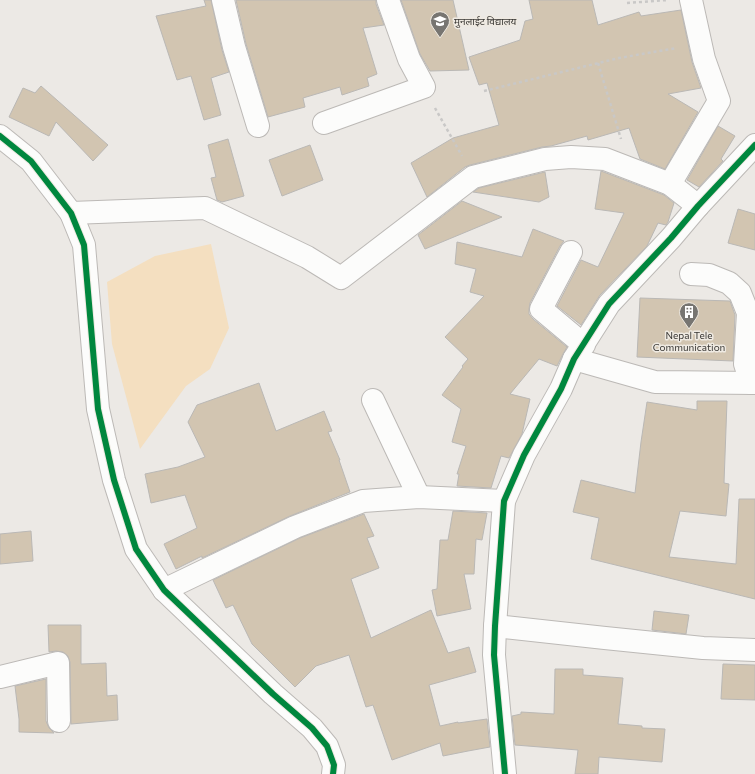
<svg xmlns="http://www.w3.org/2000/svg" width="755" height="774" font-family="Commissioner,'Noto Sans Devanagari',sans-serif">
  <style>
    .green { fill: #f4dfc0 }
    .building { fill: #d2c5b1; stroke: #bab8b5 }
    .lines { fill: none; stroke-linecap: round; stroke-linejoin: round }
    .minor-casing { stroke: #bcb9b6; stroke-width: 24 }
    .path { stroke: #c9c8c7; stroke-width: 2.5; stroke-dasharray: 3 3; stroke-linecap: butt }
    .minor { stroke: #fcfcfb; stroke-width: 22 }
    .cycleway-casing { stroke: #efeae2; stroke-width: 8 }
    .cycleway { stroke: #00873e; stroke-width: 6 }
    .labels { text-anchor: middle; stroke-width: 3; stroke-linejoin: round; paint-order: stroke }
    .poi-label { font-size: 10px; fill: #383633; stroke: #efeae2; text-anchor: start }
  </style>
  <rect width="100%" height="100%" fill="#ece9e5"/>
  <path class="green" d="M211 244 229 328 210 369 186 386 140 449 112 344 107 282 155 256Z"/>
  <g class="building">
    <path d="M204 0H211L222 50 229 72 211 78 221 115 204 120 191 76 177 80 156 16 206 6Z"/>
    <path d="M236 0H376V4L384 25 363 28 377 74 367 78 369 86 342 95 340 87 303 98 305 107 268 117 246 44Z"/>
    <path d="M401 0H453L469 70 430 71 420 54Z"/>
    <path d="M529 0H592L598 25 639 12 641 16 681 10 692 62 701 88 668 94 698 112 665 169 640 159 629 128 588 140 587 136 551 146 542 147 470 165 465 167 427 197 411 163 453 138 499 125 487 83 479 85 469 57 520 40 525 21 533 19Z"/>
    <path d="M41 86 108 145 93 161 56 122 49 136 9 117 23 88 35 93Z"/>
    <path d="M718 126 735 136 721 159 723 161 699 187 687 180Z"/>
    <path d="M228 139 244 196 222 202 217 200 211 178 216 177 208 145Z"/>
    <path d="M310 145 323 180 282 196 269 160Z"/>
    <path d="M601 171 664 195 674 203 668 222 666 225 658 223 647 246 600 295 581 325 557 306 581 260 598 267 624 213 595 209Z"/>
    <path d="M545 172 549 197 539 202 473 192 479 188Z"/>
    <path d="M462 201 502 217 425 249 418 235Z"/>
    <path d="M738 209 755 214V250L728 243Z"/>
    <path d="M533 229 564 241 560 246 530 303 529 309V314L533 319 567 347 563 354 557 366 539 359 510 394 530 399 522 434 509 458 501 456 491 488 457 486 459 474H457L466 446 452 442 461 409 442 395 463 367 462 366 468 359 445 337 484 296 470 292 476 269 455 264 457 242 522 257Z"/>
    <path d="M640 298 730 301 735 315 733 361 637 357Z"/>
    <path d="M259 383 276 431 324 411 332 431 328 432 340 460H339L350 492 290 516 202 558V556L176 569 164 544 197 528 185 495 151 503 145 474 178 467 205 457 188 422 197 405Z"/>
    <path d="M697 401H727L724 483 729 484 726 516 680 511 669 557 736 564 739 499H755V599L591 559 599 518 573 512 581 480 635 493 641 442 647 402 697 410Z"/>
    <path d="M453 511 487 513 482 540 476 539 474 574H464L471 609 437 616 432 590 437 589 440 540H448Z"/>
    <path d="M364 514 374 536 367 538 379 568 351 579 371 638 431 610 448 653 469 647 476 672 429 685 440 726 458 722V723L487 719 490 747 468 751 443 756 440 743 392 760 373 705 366 707 349 655 316 666 295 687 252 644 233 605 226 608 213 580 300 538Z"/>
    <path d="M31 531 33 561 0 564V534Z"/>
    <path d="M654 611 689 615 686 634 652 630Z"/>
    <path d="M48 625H81V664L106 663 107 696 117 695 118 720 71 724 70 662 68 656 63 652 56 651 49 652Z"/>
    <path d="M723 664 755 665V700L721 699Z"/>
    <path d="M555 669H583V675L623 678 618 724 642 726V728L665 729 662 762 599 757 598 774H575L578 750 515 745 512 716 521 714V712L554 714Z"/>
    <path d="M46 679V721L49 728 54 733 19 732V719L15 686Z"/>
  </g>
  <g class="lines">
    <defs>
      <g id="minor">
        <path d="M223 0 234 47 258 126"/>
        <path d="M324 123 424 87 409 59 388 0"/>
        <path d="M0 136 31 161 71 213 84 245 98 409 114 480 136 549 164 590 273 694 312 728 327 746 334 765 333 774"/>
        <path d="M670 184 719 101 704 59 691 0"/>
        <path d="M71 213 205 208 307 257 341 278 473 177 545 159 571 157 605 159 670 184 698 206"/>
        <path d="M571 252 541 309 584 345"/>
        <path d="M691 274 709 275 729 283 740 293 748 313 745 364 751 383"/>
        <path d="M574 359 655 382 755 383"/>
        <path d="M373 400 419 497"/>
        <path d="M164 590 295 527 363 501 419 497 504 501"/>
        <path d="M495 626 605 638 703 648 755 650"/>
        <path d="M0 677 58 663 59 721"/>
        <path d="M505 774 494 655 495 626 504 501 524 455 561 389 574 359 609 304 671 238 698 206 755 145"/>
      </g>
    </defs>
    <use href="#minor" class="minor-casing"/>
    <g class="path">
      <path d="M627 3 668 0"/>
      <path d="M598 63 621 139"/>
      <path d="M484 91 619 58 677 48"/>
      <path d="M435 108 462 156"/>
    </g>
    <use href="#minor" class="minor"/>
    <defs>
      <g id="cycleway">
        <path d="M0 136 31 161 71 213 84 245 98 409 114 480 136 549 164 590 273 694 312 728 327 746 334 765 333 774"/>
        <path d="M505 774 494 655 495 626 504 501 524 455 561 389 574 359 609 304 671 238 698 206 755 145"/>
      </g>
    </defs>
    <use href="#cycleway" class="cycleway-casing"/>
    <use href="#cycleway" class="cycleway"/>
  </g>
  <defs>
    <symbol id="school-pin" viewBox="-11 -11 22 30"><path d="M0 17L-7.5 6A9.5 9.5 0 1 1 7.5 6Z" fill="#777571" stroke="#efeae2"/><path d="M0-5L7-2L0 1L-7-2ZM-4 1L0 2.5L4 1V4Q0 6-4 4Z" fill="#fff"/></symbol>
    <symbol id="building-pin" viewBox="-11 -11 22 30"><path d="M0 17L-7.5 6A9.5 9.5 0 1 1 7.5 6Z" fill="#777571" stroke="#efeae2"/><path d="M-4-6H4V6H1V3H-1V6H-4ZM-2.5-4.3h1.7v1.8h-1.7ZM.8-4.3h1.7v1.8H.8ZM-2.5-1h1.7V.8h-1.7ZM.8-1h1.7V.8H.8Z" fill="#fff"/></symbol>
  </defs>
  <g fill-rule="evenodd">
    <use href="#school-pin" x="429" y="10" width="22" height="30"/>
    <use href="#building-pin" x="678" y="301" width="22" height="30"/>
  </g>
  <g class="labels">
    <g class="poi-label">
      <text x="454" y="25">मुनलाईट विद्यालय</text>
      <text x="689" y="339" text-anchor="middle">Nepal Tele<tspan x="689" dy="12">Communication</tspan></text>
    </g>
  </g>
</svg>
